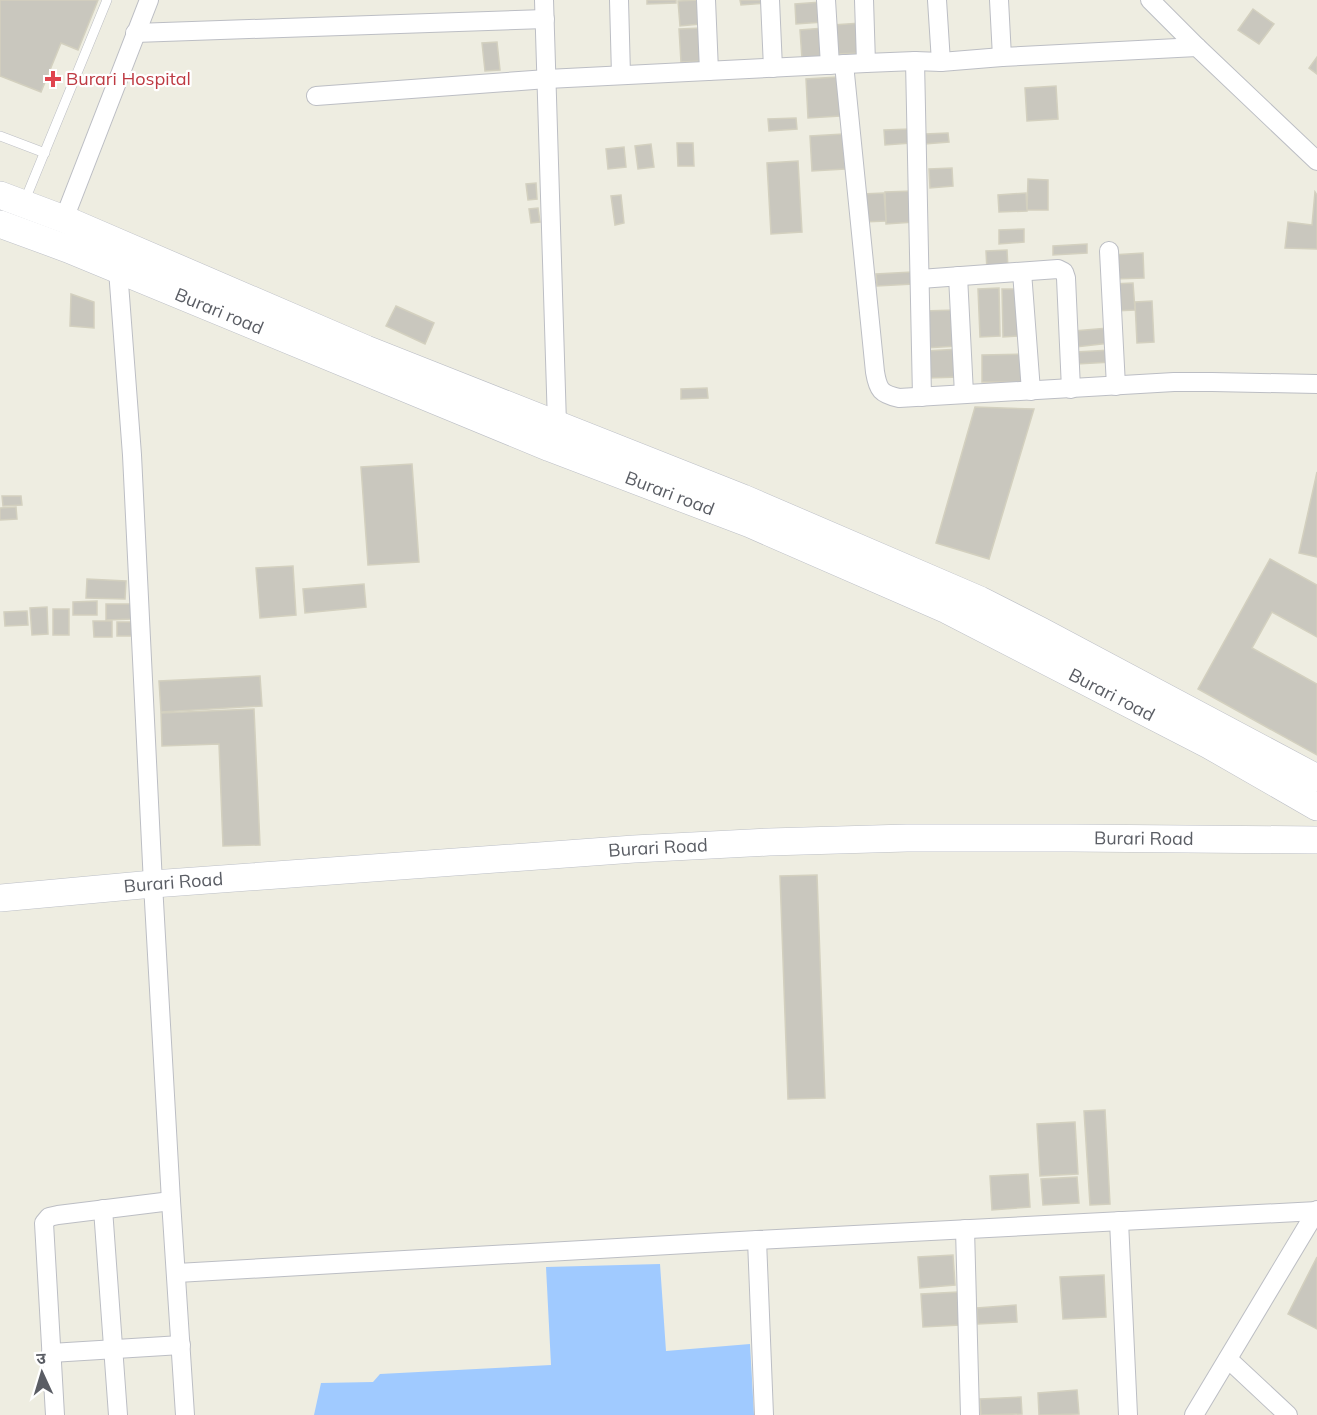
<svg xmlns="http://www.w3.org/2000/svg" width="1317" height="1415" font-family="Mulish,'Noto Sans Devanagari',sans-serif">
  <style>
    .water { fill: #a0caff }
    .building { fill: #c9c7be; stroke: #d3d0bf; stroke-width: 1.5 }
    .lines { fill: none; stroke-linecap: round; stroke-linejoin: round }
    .service-casing { stroke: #bcbec4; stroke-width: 10 }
    .minor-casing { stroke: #bcbec4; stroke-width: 20 }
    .secondary-casing { stroke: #bcbfc6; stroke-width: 28 }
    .service { stroke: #fff; stroke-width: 9 }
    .minor { stroke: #fff; stroke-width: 18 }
    .secondary { stroke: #fff; stroke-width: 27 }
    .health-dot { fill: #e0444e; stroke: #fff; stroke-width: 2 }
    .labels { text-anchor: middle; stroke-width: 4.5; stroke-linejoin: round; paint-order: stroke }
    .health-label { font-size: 18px; fill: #be3a42; stroke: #fff; text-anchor: start }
    .street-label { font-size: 18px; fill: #5a5d64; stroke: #fff }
  </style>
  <rect width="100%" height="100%" fill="#eeede1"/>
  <path class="water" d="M660 1264 666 1351 750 1344 754 1415H314L321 1383 373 1382 380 1374 551 1365 546 1267Z"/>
  <g class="building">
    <path d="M0 0H98L78 50 61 43 41 92 0 76Z"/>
    <path d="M647 0H676V3L647 4Z"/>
    <path d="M699 0 700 24 680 26 678 1Z"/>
    <path d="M740 0H765L766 3 741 5Z"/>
    <path d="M821 2 823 22 796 24 795 4Z"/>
    <path d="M1253 9 1274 24 1259 44 1238 30Z"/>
    <path d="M861 23 863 53 835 54 833 25Z"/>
    <path d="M701 28 703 61 681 62 679 29Z"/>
    <path d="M824 28 826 57 802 59 800 30Z"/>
    <path d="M497 42 500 70 485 71 482 43Z"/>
    <path d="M1317 57V74L1309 68Z"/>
    <path d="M837 77 840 116 808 118 806 79Z"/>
    <path d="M1056 86 1058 119 1027 121 1025 88Z"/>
    <path d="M796 118 797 129 769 131 768 119Z"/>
    <path d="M910 129 911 143 885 145 884 130Z"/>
    <path d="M948 133 949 142 925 144V134Z"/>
    <path d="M843 134 845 169 812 171 810 136Z"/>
    <path d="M677 143H693L694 166H678Z"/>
    <path d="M651 144 654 167 638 169 635 146Z"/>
    <path d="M624 147 626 167 608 169 606 149Z"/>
    <path d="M798 161 802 232 771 234 767 163Z"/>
    <path d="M952 168 953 186 930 188 929 169Z"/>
    <path d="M1028 179 1048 180V210H1027Z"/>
    <path d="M536 183 537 199 528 200 526 184Z"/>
    <path d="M913 191 914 222 886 224 885 192Z"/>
    <path d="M1315 192 1317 195V249L1285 248 1288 222 1312 225Z"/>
    <path d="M884 193 886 221 863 222 862 194Z"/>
    <path d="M1026 193 1027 211 999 212 998 195Z"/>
    <path d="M621 195 624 223 615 225 611 196Z"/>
    <path d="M538 208 540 222 531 223 529 209Z"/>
    <path d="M1024 229V242L999 244V230Z"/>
    <path d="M1087 244V253L1053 255V246Z"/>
    <path d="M1007 250 1008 269 987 271 986 251Z"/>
    <path d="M1143 253 1144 278 1113 279 1112 255Z"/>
    <path d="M912 272 913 284 877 286 876 274Z"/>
    <path d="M1133 283 1135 310 1114 311 1112 284Z"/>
    <path d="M999 288 1000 336 980 337 978 289Z"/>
    <path d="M1002 289H1019L1020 336 1003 337Z"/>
    <path d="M71 294 94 302V328L70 326Z"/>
    <path d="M1152 301 1154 342 1137 343 1135 302Z"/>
    <path d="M396 306 434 323 425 344 386 326Z"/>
    <path d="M956 310 958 346 925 348 923 311Z"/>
    <path d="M1108 328 1110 343 1076 347 1074 331Z"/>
    <path d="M959 349 960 377 927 378 926 351Z"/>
    <path d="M1111 350 1112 362 1077 364 1076 352Z"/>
    <path d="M1026 354 1027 382H982V355Z"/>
    <path d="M707 388 708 398 681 399V389Z"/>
    <path d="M975 407 1034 409 989 559 936 543Z"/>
    <path d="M412 464 419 562 368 565 361 467Z"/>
    <path d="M1317 472V557L1299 553Z"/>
    <path d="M2 496H21L22 505 3 506Z"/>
    <path d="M16 507 17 519 0 520V508Z"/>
    <path d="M1270 559 1317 585V637L1272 612 1252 648 1317 684V755L1198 689Z"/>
    <path d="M293 566 296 615 260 618 256 568Z"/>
    <path d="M87 579 126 581 125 599 86 598Z"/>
    <path d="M364 584 366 607 305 613 303 589Z"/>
    <path d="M97 601V615H73V602Z"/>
    <path d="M106 604H132V619L106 620Z"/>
    <path d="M47 607 48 634 32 635 30 608Z"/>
    <rect x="53" y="609" width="16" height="26"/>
    <path d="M27 611 28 625 5 626 4 612Z"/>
    <path d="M93 621H112V637H94Z"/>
    <rect x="117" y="622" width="18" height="14"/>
    <path d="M260 676 262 706 161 712 159 681Z"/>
    <path d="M254 709 260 845 223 846 219 744 162 746 161 713Z"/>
    <path d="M817 875 825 1098 788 1099 780 876Z"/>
    <path d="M1105 1110 1110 1204 1090 1205 1084 1111Z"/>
    <path d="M1075 1122 1078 1174 1040 1176 1037 1124Z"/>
    <path d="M1028 1174 1030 1207 992 1210 990 1176Z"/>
    <path d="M1077 1177 1079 1203 1043 1205 1041 1179Z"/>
    <path d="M953 1255 955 1285 920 1288 918 1257Z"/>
    <path d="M1317 1257V1329L1288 1314Z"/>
    <path d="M1104 1275 1106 1317 1063 1319 1060 1277Z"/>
    <path d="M958 1292 960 1325 923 1327 921 1294Z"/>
    <path d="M1016 1305 1017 1322 978 1324 977 1308Z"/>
    <path d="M1077 1390 1079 1414 1039 1415 1038 1393Z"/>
    <path d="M1021 1397 1022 1414 981 1415 980 1399Z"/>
  </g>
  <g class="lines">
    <defs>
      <g id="service">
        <path d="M0 136 45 153"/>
        <path d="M25 200 107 0"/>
      </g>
      <g id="minor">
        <path d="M544 0 557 424 554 433"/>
        <path d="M619 0 621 75"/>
        <path d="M706 0 709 71"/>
        <path d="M770 0 773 68"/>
        <path d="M826 0 830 65"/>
        <path d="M864 0 866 63"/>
        <path d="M937 0 941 62"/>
        <path d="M999 0 1002 57"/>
        <path d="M1150 0 1197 47 1317 161"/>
        <path d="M135 33 545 19"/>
        <path d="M915 61 922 397"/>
        <path d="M844 64 875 372C878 390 881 394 899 398L1174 382H1212L1317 384"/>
        <path d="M316 96 547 79 866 63 915 61 941 62 1002 57 1197 47"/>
        <path d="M64 219 149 0"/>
        <path d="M1109 251 1116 386"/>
        <path d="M120 261 118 270 132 455 153 884 171 1201 185 1415"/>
        <path d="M1022 272 1031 391"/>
        <path d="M958 276 964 394"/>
        <path d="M920 279 1058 269 1064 272 1066 278 1071 389"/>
        <path d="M103 1209 118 1415"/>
        <path d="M1119 1221 1128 1415"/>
        <path d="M965 1229 970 1415"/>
        <path d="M757 1240 764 1415"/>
        <path d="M177 1273 757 1240 1317 1211"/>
        <path d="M51 1353 181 1345"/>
        <path d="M1228 1359 1288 1415"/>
        <path d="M55 1415 44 1223 49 1217 58 1215 171 1201"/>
        <path d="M1194 1415 1317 1210"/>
      </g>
      <g id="secondary">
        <path d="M0 195 64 219 366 349 743 498 980 600 1041 631 1317 778"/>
        <path id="s1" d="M0 224 68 249 550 448 750 524 947 610 1209 745 1317 807"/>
        <path id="s2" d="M0 898 153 884 634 849 769 842 907 838H1071L1317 840"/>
      </g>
    </defs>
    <use href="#service" class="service-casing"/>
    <use href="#minor" class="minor-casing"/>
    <use href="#secondary" class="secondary-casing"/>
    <use href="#service" class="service"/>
    <use href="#minor" class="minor"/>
    <use href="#secondary" class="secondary"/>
  </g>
  <path class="health-dot" d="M50 70h6v6h6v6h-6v6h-6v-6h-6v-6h6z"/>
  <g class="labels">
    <g class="health-label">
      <text x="66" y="85">Burari Hospital</text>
    </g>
    <g class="street-label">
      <text dy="6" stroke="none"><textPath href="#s1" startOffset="236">Burari road</textPath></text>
      <text dy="6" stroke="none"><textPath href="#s1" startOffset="722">Burari road</textPath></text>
      <text dy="6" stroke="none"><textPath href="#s1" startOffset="1208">Burari road</textPath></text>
      <text dy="6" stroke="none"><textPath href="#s2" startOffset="1146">Burari Road</textPath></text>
      <text dy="6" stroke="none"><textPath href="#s2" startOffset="660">Burari Road</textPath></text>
      <text dy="6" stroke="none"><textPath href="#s2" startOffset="174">Burari Road</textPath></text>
    </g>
  </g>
  <g transform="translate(42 1373) rotate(356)" stroke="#ffffff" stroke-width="4.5" paint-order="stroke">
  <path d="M0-4.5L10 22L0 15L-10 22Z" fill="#5a5d64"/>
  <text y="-9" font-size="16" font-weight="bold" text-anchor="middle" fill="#5a5d64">उ</text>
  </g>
</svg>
